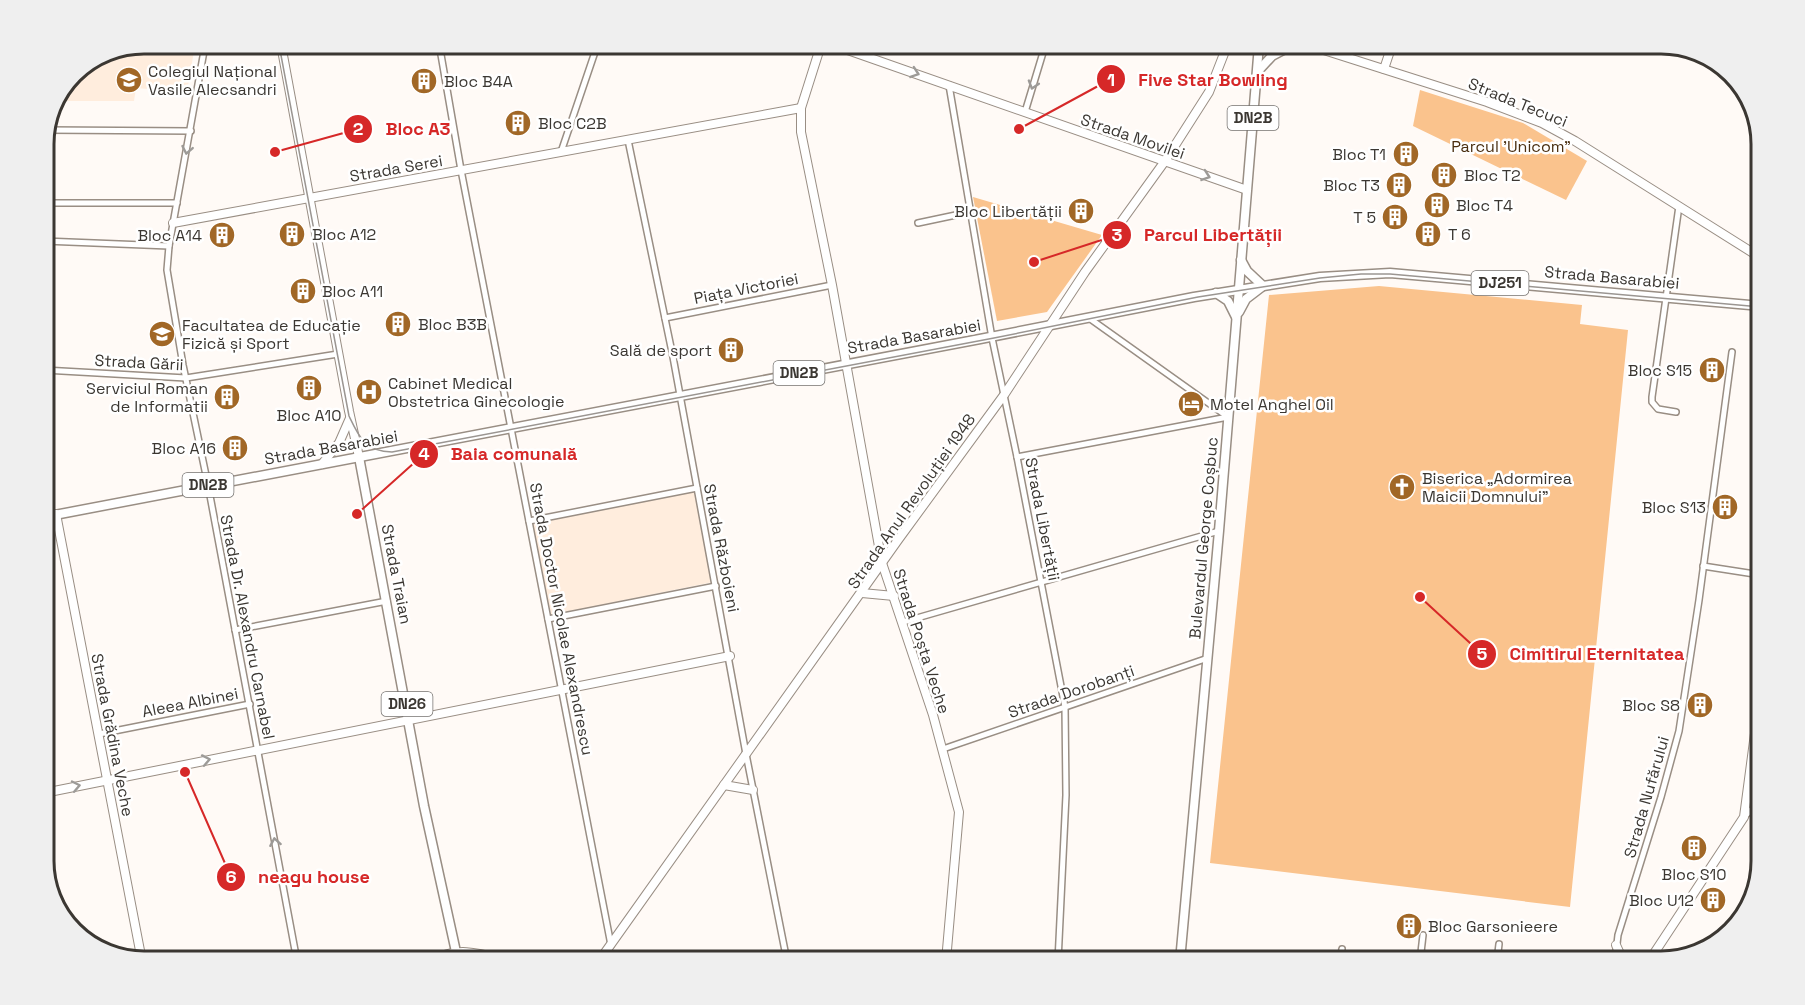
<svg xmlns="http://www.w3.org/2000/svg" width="1805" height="1005" font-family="'Space Grotesk',sans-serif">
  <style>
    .built { fill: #ffeddd }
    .green { fill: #fac38d }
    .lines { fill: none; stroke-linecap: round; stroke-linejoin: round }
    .street-casing { stroke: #998e84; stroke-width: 8 }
    .secondary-casing { stroke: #998e84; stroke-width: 10 }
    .primary-casing { stroke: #998e84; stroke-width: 11 }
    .street { stroke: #fff; stroke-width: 5 }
    .secondary { stroke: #fff; stroke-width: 8 }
    .primary { stroke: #fff; stroke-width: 8 }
    .tram { stroke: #9b9692; stroke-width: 1.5 }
    .oneway { stroke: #9d9b98 }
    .labels { text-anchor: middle; stroke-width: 5; stroke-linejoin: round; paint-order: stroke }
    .shield { fill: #fff; stroke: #767370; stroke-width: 1.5 }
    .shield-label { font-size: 15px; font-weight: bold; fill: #3b3732 }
    .poi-label { font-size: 16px; fill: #3b3732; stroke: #fff; text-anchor: start }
    .street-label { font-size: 16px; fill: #3b3732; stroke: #fff }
    .park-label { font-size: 16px; fill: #492e10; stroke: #fff }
    .rim { fill: none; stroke: #3b3732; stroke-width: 3 }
    .leader { fill: none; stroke: #d62828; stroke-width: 2 }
    .callout-dot { fill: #d62828; stroke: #fff; stroke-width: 2 }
    .mark-label { font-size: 18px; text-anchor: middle; font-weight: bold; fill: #fff }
    .callout-label { font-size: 18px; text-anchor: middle; font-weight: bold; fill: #d62828; stroke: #fff; stroke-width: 5; stroke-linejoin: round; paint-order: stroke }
  </style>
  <rect width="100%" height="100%" fill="#fffaf6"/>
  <g class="built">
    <path d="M106 51H194L187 92 136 88 134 101H60L73 73Z"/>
    <path d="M694 491 713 582 551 615 532 523Z"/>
  </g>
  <g class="green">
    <path d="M1420 90 1523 123 1587 161 1566 200 1413 126Z"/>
    <path d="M973 197 1102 235 1047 312 997 321Z"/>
    <path d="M1379 286 1582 305 1580 324 1628 330 1570 907 1210 863 1269 295Z"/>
  </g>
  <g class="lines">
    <defs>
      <g id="street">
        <path d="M440 49 461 170 611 945"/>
        <path d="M204 51 169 246 167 270 183 365 208 485 297 961"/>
        <path d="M949 85 992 338 1017 457 1065 707 1066 795 1058 961"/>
        <path d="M1025 112 1045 46"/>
        <path d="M47 130 191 131"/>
        <path d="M628 140 673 357 746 754 787 961"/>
        <path d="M561 152 596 49"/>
        <path d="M44 203H177"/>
        <path d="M918 223 970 212"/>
        <path d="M44 241 169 246"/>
        <path d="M665 318 832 285"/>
        <path d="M1089 318 1228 417"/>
        <path d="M44 370 186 378 338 354"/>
        <path d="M1676 412 1658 409 1652 402V397L1679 206"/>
        <path d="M1017 457 1228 417"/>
        <path d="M529 521 697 488"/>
        <path d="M1703 566 1761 575"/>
        <path d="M548 619 716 586"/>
        <path d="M903 622 1219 531"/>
        <path d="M235 630 387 601"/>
        <path d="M99 734 250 704"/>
        <path d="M943 749 1208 658"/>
        <path d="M1750 781 1761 789"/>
        <path d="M1744 817 1761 800"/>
        <path d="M1340 961 1342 949"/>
        <path d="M1420 961 1423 935"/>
        <path d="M1497 961 1499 944"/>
        <path d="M1615 961 1618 935 1661 797 1679 731 1699 600 1732 352"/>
      </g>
      <g id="secondary">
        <path d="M1308 45 1487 102 1542 123 1575 141 1761 258"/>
        <path d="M839 47 1247 190"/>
        <path d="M820 48 801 108V132L832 285 882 563 933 715 959 812 946 961"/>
        <path d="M282 50 349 411 359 457"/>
        <path d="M1384 69 1392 45"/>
        <path d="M173 223 801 108"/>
        <path d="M322 464 339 443 350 418"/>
        <path d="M56 514 142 961"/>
        <path d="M862 593 894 596"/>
        <path d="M724 785 753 790"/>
        <path d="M44 793 730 656"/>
        <path d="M1616 945 1621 956 1629 961"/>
        <path d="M432 961C457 945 482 954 508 961"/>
        <path d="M599 961 898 540 1004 395 1085 272 1165 161 1209 92 1227 46"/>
        <path d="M1649 961 1744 817 1761 688"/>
      </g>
      <g id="primary">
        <path d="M1258 71 1272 56 1293 45"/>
        <path d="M1216 293 1228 301 1236 317"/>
        <path d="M1239 312 1246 299 1263 286 1247 271 1241 260"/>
        <path d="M359 457 424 806 458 961"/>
        <path d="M44 517 980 339 1194 297 1320 277 1390 273 1761 306"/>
        <path d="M1180 961 1219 531 1259 45"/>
      </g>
    </defs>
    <use href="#street" class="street-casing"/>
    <use href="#secondary" class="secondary-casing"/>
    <use href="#primary" class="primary-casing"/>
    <use href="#street" class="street"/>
    <use href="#secondary" class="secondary"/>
    <use href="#primary" class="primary"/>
    <path class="tram" d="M280 50 349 416C360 439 365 451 392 452L994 338 1198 297 1320 278 1361 274H1390L1761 307"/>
  </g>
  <defs><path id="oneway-chevron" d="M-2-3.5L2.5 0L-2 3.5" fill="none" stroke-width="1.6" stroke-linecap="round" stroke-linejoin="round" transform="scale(1.5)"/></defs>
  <g class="oneway">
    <use href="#oneway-chevron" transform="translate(915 73) rotate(19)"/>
    <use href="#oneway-chevron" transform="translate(1033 85) rotate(107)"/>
    <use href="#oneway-chevron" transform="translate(187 150) rotate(101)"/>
    <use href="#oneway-chevron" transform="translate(1206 176) rotate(19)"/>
    <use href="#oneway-chevron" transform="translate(206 760) rotate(-11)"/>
    <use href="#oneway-chevron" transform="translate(76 786) rotate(-12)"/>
    <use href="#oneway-chevron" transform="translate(275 842) rotate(-100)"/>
  </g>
  <defs>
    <symbol id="university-disc" viewBox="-11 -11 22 22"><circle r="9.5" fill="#a16726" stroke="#fff"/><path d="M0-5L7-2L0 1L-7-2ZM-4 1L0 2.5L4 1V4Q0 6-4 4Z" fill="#fff"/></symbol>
    <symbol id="building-disc" viewBox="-11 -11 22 22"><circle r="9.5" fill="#a16726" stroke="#fff"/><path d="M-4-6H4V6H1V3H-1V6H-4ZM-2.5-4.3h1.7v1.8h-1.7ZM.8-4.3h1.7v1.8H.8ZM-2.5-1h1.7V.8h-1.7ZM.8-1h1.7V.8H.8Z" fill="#fff"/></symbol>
    <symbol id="hospital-disc" viewBox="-11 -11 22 22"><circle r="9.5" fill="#a16726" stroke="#fff"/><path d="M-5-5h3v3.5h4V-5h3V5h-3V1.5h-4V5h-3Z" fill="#fff"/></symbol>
    <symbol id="hotel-disc" viewBox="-11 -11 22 22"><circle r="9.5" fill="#a16726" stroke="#fff"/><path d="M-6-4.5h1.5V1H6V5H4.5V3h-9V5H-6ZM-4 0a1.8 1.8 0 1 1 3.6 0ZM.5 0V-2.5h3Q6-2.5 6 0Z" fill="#fff"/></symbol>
    <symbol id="church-disc" viewBox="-11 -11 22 22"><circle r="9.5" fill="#a16726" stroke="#fff"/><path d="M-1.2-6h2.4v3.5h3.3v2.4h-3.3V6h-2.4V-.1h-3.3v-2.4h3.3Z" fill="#fff"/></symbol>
  </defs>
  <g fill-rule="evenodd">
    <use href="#university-disc" x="114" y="65" width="30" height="30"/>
    <use href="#building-disc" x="409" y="66" width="30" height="30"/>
    <use href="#building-disc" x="503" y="108" width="30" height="30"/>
    <use href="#building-disc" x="1391" y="139" width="30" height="30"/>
    <use href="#building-disc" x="1429" y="160" width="30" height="30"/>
    <use href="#building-disc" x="1384" y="170" width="30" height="30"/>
    <use href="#building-disc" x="1422" y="190" width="30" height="30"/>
    <use href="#building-disc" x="1066" y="196" width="30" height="30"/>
    <use href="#building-disc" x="1380" y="202" width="30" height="30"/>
    <use href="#building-disc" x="277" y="219" width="30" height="30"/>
    <use href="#building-disc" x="1413" y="219" width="30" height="30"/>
    <use href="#building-disc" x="207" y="220" width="30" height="30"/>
    <use href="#building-disc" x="288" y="276" width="30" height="30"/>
    <use href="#building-disc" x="383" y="309" width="30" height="30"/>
    <use href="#university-disc" x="147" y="319" width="30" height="30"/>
    <use href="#building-disc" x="716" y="335" width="30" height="30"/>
    <use href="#building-disc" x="1697" y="355" width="30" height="30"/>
    <use href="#building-disc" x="294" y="373" width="30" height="30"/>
    <use href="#hospital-disc" x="354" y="377" width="30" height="30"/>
    <use href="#building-disc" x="212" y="382" width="30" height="30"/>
    <use href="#hotel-disc" x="1176" y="389" width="30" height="30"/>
    <use href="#building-disc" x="220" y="433" width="30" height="30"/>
    <use href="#church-disc" x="1387" y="472" width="30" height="30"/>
    <use href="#building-disc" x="1710" y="492" width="30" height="30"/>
    <use href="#building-disc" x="1685" y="690" width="30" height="30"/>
    <use href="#building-disc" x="1679" y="833" width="30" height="30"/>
    <use href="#building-disc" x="1698" y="885" width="30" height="30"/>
    <use href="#building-disc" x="1394" y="911" width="30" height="30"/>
  </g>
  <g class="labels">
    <g class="shield">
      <rect x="1227.5" y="106" width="51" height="24" rx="4.5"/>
      <rect x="1471.5" y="271" width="57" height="24" rx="4.5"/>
      <rect x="773.5" y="361" width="51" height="24" rx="4.5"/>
      <rect x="182.5" y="473" width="51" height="24" rx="4.5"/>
      <rect x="381.5" y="692" width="51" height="24" rx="4.5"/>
    </g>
    <g class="shield-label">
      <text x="1253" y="123">DN2B</text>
      <text x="1500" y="288">DJ251</text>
      <text x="799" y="378">DN2B</text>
      <text x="208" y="490">DN2B</text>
      <text x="407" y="709">DN26</text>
    </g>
    <g class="poi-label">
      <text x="148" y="77">Colegiul Național<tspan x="148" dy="18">Vasile Alecsandri</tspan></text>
      <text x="444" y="87">Bloc B4A</text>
      <text x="538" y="129">Bloc C2B</text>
      <text x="1386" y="160" text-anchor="end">Bloc T1</text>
      <text x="1464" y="181">Bloc T2</text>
      <text x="1380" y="191" text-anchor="end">Bloc T3</text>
      <text x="1456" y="211">Bloc T4</text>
      <text x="1062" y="217" text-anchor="end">Bloc Libertății</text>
      <text x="1376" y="223" text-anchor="end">T 5</text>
      <text x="312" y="240">Bloc A12</text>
      <text x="1448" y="240">T 6</text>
      <text x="202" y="241" text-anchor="end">Bloc A14</text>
      <text x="322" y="297">Bloc A11</text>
      <text x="418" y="330">Bloc B3B</text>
      <text x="182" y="331">Facultatea de Educație<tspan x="182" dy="18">Fizică și Sport</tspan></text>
      <text x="712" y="356" text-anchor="end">Sală de sport</text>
      <text x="1692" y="376" text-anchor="end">Bloc S15</text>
      <text x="388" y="389">Cabinet Medical<tspan x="388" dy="18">Obstetrica Ginecologie</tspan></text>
      <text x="208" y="394" text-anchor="end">Serviciul Roman<tspan x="208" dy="18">de Informatii</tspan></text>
      <text x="1210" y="410">Motel Anghel Oil</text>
      <text x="309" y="421" text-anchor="middle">Bloc A10</text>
      <text x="216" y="454" text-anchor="end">Bloc A16</text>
      <text x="1422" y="484">Biserica „Adormirea<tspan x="1422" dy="18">Maicii Domnului”</tspan></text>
      <text x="1706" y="513" text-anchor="end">Bloc S13</text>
      <text x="1680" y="711" text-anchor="end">Bloc S8</text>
      <text x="1694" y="880" text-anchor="middle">Bloc S10</text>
      <text x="1694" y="906" text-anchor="end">Bloc U12</text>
      <text x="1428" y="932">Bloc Garsonieere</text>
    </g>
    <g class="street-label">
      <text transform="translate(1518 102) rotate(22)" y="6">Strada Tecuci</text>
      <text transform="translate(1133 136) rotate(19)" y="6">Strada Movilei</text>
      <text transform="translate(396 168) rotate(-10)" y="6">Strada Serei</text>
      <text transform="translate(1612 277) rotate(5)" y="6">Strada Basarabiei</text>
      <text transform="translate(746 288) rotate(-11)" y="6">Piața Victoriei</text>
      <text transform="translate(914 336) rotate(-10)" y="6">Strada Basarabiei</text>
      <text transform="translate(139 362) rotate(3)" y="6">Strada Gării</text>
      <text transform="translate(331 447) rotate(-10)" y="6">Strada Basarabiei</text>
      <text transform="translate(911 501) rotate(-55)" y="6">Strada Anul Revoluției 1948</text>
      <text transform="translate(1043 519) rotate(79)" y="6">Strada Libertății</text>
      <text transform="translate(1203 538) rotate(-85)" y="6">Bulevardul George Coșbuc</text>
      <text transform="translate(722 548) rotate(79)" y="6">Strada Războieni</text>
      <text transform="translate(397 574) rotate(79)" y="6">Strada Traian</text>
      <text transform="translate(562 619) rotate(79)" y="6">Strada Doctor Nicolae Alexandrescu</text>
      <text transform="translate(248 627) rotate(79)" y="6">Strada Dr. Alexandru Carnabel</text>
      <text transform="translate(922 641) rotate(72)" y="6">Strada Poșta Veche</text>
      <text transform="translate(1071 691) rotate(-19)" y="6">Strada Dorobanți</text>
      <text transform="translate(190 702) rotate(-11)" y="6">Aleea Albinei</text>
      <text transform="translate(113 735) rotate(79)" y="6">Strada Grădina Veche</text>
      <text transform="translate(1646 797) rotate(-74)" y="6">Strada Nufărului</text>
    </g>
    <g class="park-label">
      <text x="1511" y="152">Parcul 'Unicom"</text>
    </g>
  </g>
  <path d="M0 0H1805V1005H0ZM144 54H1661A90 90 0 0 1 1751 144V861A90 90 0 0 1 1661 951H144A90 90 0 0 1 54 861V144A90 90 0 0 1 144 54Z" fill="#efefef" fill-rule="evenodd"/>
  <path class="rim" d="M144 54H1661A90 90 0 0 1 1751 144V861A90 90 0 0 1 1661 951H144A90 90 0 0 1 54 861V144A90 90 0 0 1 144 54Z"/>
  <path class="leader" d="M1019 129L1111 79M275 152L358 129M1034 262L1117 235M357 514L424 454M1420 597L1482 654M185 772L231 877"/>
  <g class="callout-dot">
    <circle cx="1019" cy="129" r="6"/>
    <circle cx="275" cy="152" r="6"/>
    <circle cx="1034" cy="262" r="6"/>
    <circle cx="357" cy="514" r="6"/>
    <circle cx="1420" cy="597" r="6"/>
    <circle cx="185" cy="772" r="6"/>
    <circle cx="1111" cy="79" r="15"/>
    <circle cx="358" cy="129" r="15"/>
    <circle cx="1117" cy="235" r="15"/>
    <circle cx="424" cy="454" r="15"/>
    <circle cx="1482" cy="654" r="15"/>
    <circle cx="231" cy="877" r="15"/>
  </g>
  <g class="mark-label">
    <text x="1111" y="86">1</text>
    <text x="358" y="135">2</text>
    <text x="1117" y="241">3</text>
    <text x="424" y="460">4</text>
    <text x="1482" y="660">5</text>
    <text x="231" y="883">6</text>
  </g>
  <g class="callout-label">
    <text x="1213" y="86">Five Star Bowling</text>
    <text x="418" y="135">Bloc A3</text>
    <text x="1213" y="241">Parcul Libertății</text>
    <text x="514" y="460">Baia comunală</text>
    <text x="1597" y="660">Cimitirul Eternitatea</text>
    <text x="314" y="883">neagu house</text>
  </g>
</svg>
